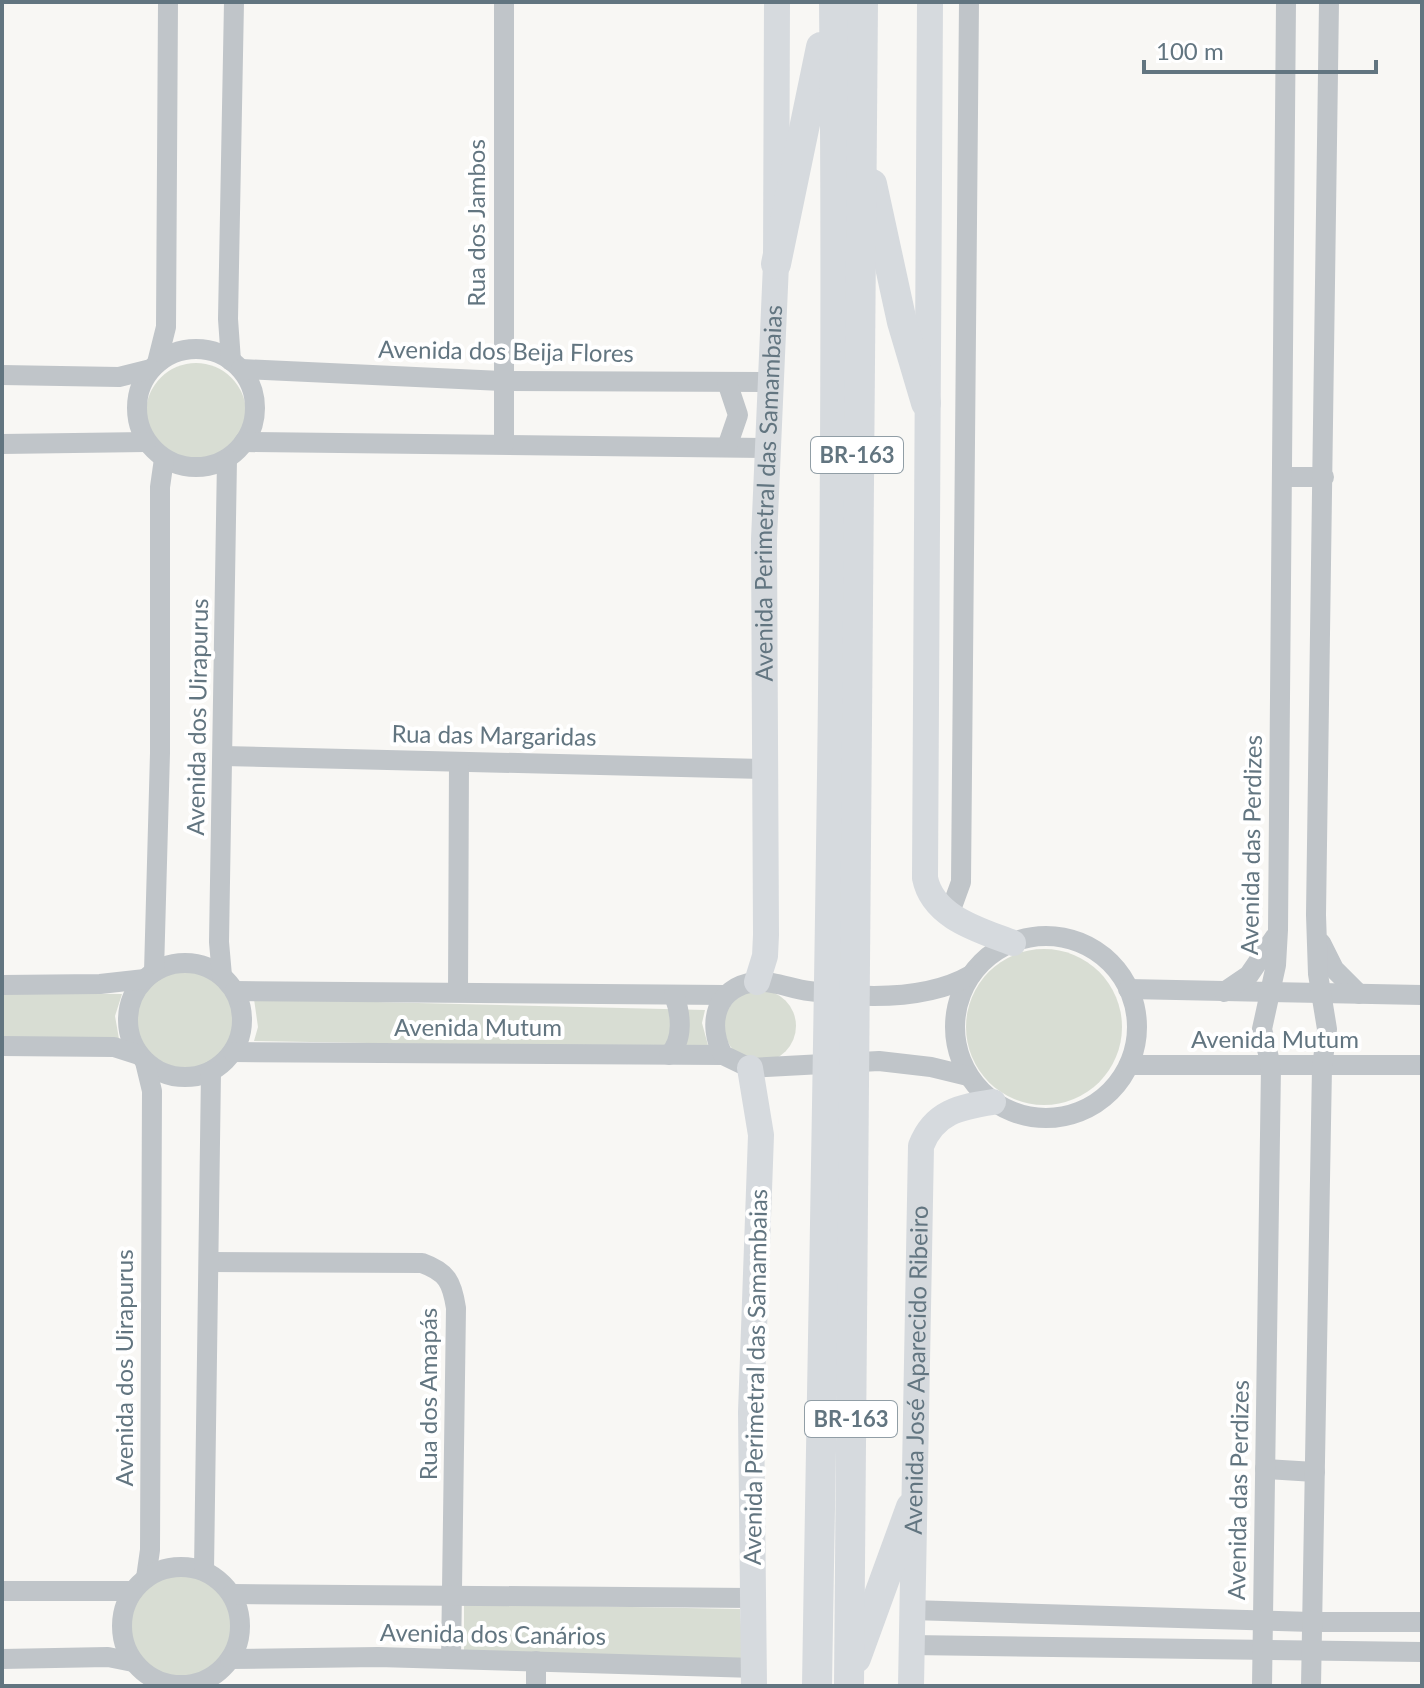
<svg xmlns="http://www.w3.org/2000/svg" width="1424" height="1688" font-family="Lato,sans-serif">
  <style>
    .green { fill: #d8ddd3 }
    .lines { fill: none; stroke-linecap: round; stroke-linejoin: round }
    .minor { stroke: #c0c5c9; stroke-width: 20 }
    .major { stroke: #d6dade; stroke-width: 26 }
    .highway { stroke: #d6dade; stroke-width: 30 }
    .labels { text-anchor: middle; stroke-width: 8; stroke-linejoin: round; paint-order: stroke }
    .shield { fill: #fff; stroke: #919ea6; stroke-width: 2 }
    .shield-label { font-size: 22px; font-weight: bold; fill: #627580 }
    .street-label { font-size: 24px; fill: #627580; stroke: #fff }
  </style>
  <rect width="100%" height="100%" fill="#f8f7f4"/>
  <g class="green">
    <circle cx="196" cy="413" r="50"/>
    <circle cx="1044" cy="1027" r="78"/>
    <circle cx="185" cy="1020" r="49"/>
    <circle cx="760" cy="1026" r="36"/>
    <path d="M2 993 122 994 115 1016 119 1039 2 1037Z"/>
    <path d="M254 999 705 1010 702 1023 709 1049 254 1041 258 1027Z"/>
    <circle cx="181" cy="1626" r="52"/>
    <path d="M464 1604 740 1609 743 1659 464 1650Z"/>
  </g>
  <g class="lines">
    <g class="minor">
      <circle cx="196" cy="408" r="59"/>
      <path d="M231 361 228 319 234 2"/>
      <path d="M157 363 166 327 168 2"/>
      <path d="M241 369 502 381 769 382"/>
      <path d="M2 375 119 377 151 369"/>
      <path d="M244 442 768 448"/>
      <path d="M2 444 146 442"/>
      <path d="M504 444V2"/>
      <path d="M727 447 738 415 727 382"/>
      <path d="M1284 477H1324"/>
      <path d="M223 756 763 769"/>
      <path d="M949 915 961 882 969 2"/>
      <circle cx="1046" cy="1027" r="91"/>
      <path d="M1321 943 1334 969 1359 994"/>
      <circle cx="185" cy="1020" r="57"/>
      <path d="M154 972 160 753V487L164 459"/>
      <path d="M222 976 219 942 227 459"/>
      <path d="M2 985 100 984 145 979"/>
      <path d="M1128 989 1422 995"/>
      <path d="M235 991 725 995"/>
      <path d="M458 992 459 762"/>
      <path d="M1224 992 1249 975 1275 937"/>
      <path d="M2 1046 114 1047 139 1055"/>
      <path d="M233 1052 723 1055"/>
      <path d="M669 1055C684 1039 681 1014 674 995"/>
      <path d="M145 1062 152 1091 150 1550 146 1578"/>
      <path d="M1129 1065H1422"/>
      <path d="M968 1076 931 1067 879 1061 750 1068 723 1055C707 1024 715 987 755 982 772 980 792 989 809 991 859 998 926 1001 971 975"/>
      <path d="M209 1262 422 1263C447 1272 452 1282 456 1308L451 1659"/>
      <path d="M1265 1469 1315 1472"/>
      <circle cx="181" cy="1626" r="59"/>
      <path d="M204 1571 211 1071"/>
      <path d="M2 1591H133"/>
      <path d="M232 1594 752 1598"/>
      <path d="M911 1610 1312 1622H1422"/>
      <path d="M911 1645 1422 1652"/>
      <path d="M2 1659 108 1657 133 1662"/>
      <path d="M230 1659 378 1657 755 1668"/>
      <path d="M536 1686V1661"/>
      <path d="M1262 1686 1271 1066 1262 1029 1276 965 1278 930 1286 2"/>
      <path d="M1311 1686 1322 1067 1327 1029 1318 974 1316 915 1329 2"/>
    </g>
    <g class="major">
      <path d="M930 2 925 878C933 918 980 930 1013 943"/>
      <path id="s1" d="M757 982 765 956 766 935 764 539 776 264 777 2"/>
      <path d="M750 1068 761 1135 751 1412 754 1686"/>
      <path id="s2" d="M911 1686 921 1146C934 1112 960 1107 993 1102"/>
    </g>
    <g class="highway">
      <path d="M872 184 902 322 926 403"/>
      <path d="M776 264 821 47"/>
      <path d="M856 1658 911 1507"/>
      <path d="M817 1686C826 1125 840 563 834 2"/>
      <path d="M849 1686 863 2"/>
    </g>
  </g>
  <g class="labels">
    <g class="shield">
      <rect x="811" y="437" width="92" height="36" rx="6"/>
      <rect x="805" y="1401" width="92" height="36" rx="6"/>
    </g>
    <g class="shield-label">
      <text x="857" y="463">BR-163</text>
      <text x="851" y="1427">BR-163</text>
    </g>
    <g class="street-label">
      <text transform="translate(477 223) rotate(-90)" y="8">Rua dos Jambos</text>
      <text transform="translate(506 352) rotate(1)" y="8">Avenida dos Beija Flores</text>
      <text dy="8" stroke="none"><textPath href="#s1" startOffset="490">Avenida Perimetral das Samambaias</textPath></text>
      <text transform="translate(198 717) rotate(-89)" y="8">Avenida dos Uirapurus</text>
      <text transform="translate(494 736) rotate(1)" y="8">Rua das Margaridas</text>
      <text transform="translate(1252 845) rotate(-89)" y="8">Avenida das Perdizes</text>
      <text x="478" y="1036">Avenida Mutum</text>
      <text x="1275" y="1048">Avenida Mutum</text>
      <text transform="translate(125 1368) rotate(-90)" y="8">Avenida dos Uirapurus</text>
      <text dy="8" stroke="none"><textPath href="#s2" startOffset="316">Avenida José Aparecido Ribeiro</textPath></text>
      <text transform="translate(756 1377) rotate(-89)" y="8">Avenida Perimetral das Samambaias</text>
      <text transform="translate(429 1394) rotate(-90)" y="8">Rua dos Amapás</text>
      <text transform="translate(1239 1490) rotate(-89)" y="8">Avenida das Perdizes</text>
      <text transform="translate(493 1635) rotate(1)" y="8">Avenida dos Canários</text>
    </g>
  </g>
  <rect width="1424" height="1688" fill="none" stroke="#627580" stroke-width="8"/>
  <path d="M1144 60v12h232v-12" fill="none" stroke="#627580" stroke-width="4"/>
  <text x="1156" y="60" font-size="24" fill="#627580" stroke="#ffffff" stroke-width="6" paint-order="stroke">100 m</text>
</svg>
